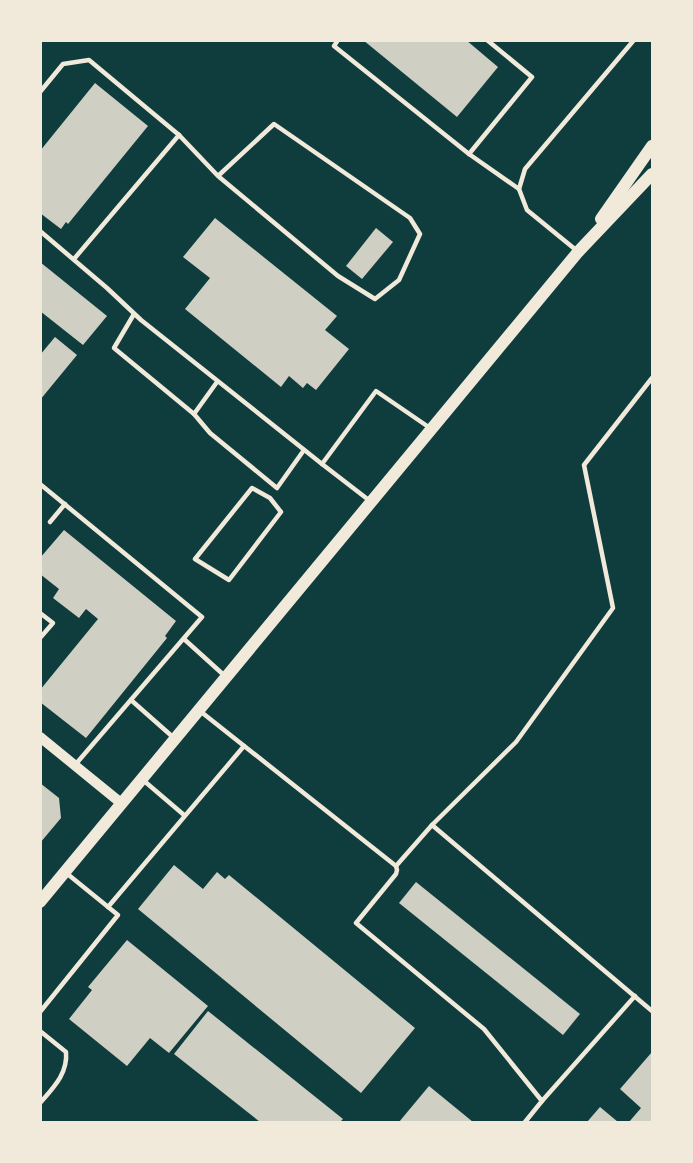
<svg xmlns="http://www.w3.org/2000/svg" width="693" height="1163" font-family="Karla,sans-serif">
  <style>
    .building { fill: #cfcfc3 }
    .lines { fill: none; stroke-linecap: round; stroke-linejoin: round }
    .service { stroke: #f1e9da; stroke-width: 4.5 }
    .tertiary { stroke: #f1e9da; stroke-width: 10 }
    .secondary { stroke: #f1e9da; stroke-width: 12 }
  </style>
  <rect width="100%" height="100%" fill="#0f3d3e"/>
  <g class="building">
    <path d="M363 40H466L498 67 457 117Z"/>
    <path d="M95 83 148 126 68 224 66 222 61 229 40 213V151Z"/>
    <path d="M215 218 337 316 325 330 349 349 316 390 307 383 303 388 289 376 281 387 185 309 210 278 183 257Z"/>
    <path d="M376 228 393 242 362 279 346 266Z"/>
    <path d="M40 262 107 316 83 345 40 311Z"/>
    <path d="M55 337 77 355 40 400V355Z"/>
    <path d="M64 530 176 621 165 636 167 638 86 738 40 702V690L98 619 86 609 79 618 53 598 59 589 40 574V558Z"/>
    <path d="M40 783 59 798 61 818 40 843Z"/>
    <path d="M174 865 203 889 217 872 225 879 229 875 415 1028 361 1093 138 909Z"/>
    <path d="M416 882 580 1014 563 1035 399 903Z"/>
    <path d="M127 940 208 1006 169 1053 150 1038 127 1066 69 1019 92 990 88 987Z"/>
    <path d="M208 1011 343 1119 340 1122H260L174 1054Z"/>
    <path d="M652 1052V1122H629L641 1108 620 1089Z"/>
    <path d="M429 1086 473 1122H399Z"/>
    <path d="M600 1107 618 1122H587Z"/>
  </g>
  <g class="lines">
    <g class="service">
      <path d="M338 40 334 46 469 154 519 189"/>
      <path d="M40 92 63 64 89 60 179 135 74 259"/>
      <path d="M179 135 218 176 338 276 375 299 399 280 420 234 410 218 274 124 218 176"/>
      <path d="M469 154 532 77 487 40"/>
      <path d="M40 231 107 288 141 320 322 464 376 391 430 428"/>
      <path d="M576 250 527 210 519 189 525 169 634 40"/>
      <path d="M134 314 114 348 194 414 217 382"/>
      <path d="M194 414 210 433 277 488 304 450"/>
      <path d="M322 464 370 501"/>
      <path d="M40 484 202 617 75 765"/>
      <path d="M252 488 270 498 281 512 229 580 195 559Z"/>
      <path d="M50 522 65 504"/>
      <path d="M40 613 53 623 40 638"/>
      <path d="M184 639 226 677"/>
      <path d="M131 700 174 738"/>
      <path d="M200 711 396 866 397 870 396 874 356 923 484 1029 542 1101 525 1122"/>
      <path d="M143 780 184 815"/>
      <path d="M432 825 516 742 613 608 584 465 652 378"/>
      <path d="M396 866 432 825 652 1011"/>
      <path d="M108 907 244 746"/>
      <path d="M40 1012 118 915 65 872"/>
      <path d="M40 1031 66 1052C68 1073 54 1087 40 1103"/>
      <path d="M542 1101 635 996"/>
    </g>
    <path class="tertiary" d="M40 737 121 803"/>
    <g class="secondary">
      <path d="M601 219 652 146"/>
      <path d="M40 902 578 252 652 174"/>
    </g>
  </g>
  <rect width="693" height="1163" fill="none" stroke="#f1e9da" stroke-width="84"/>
</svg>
